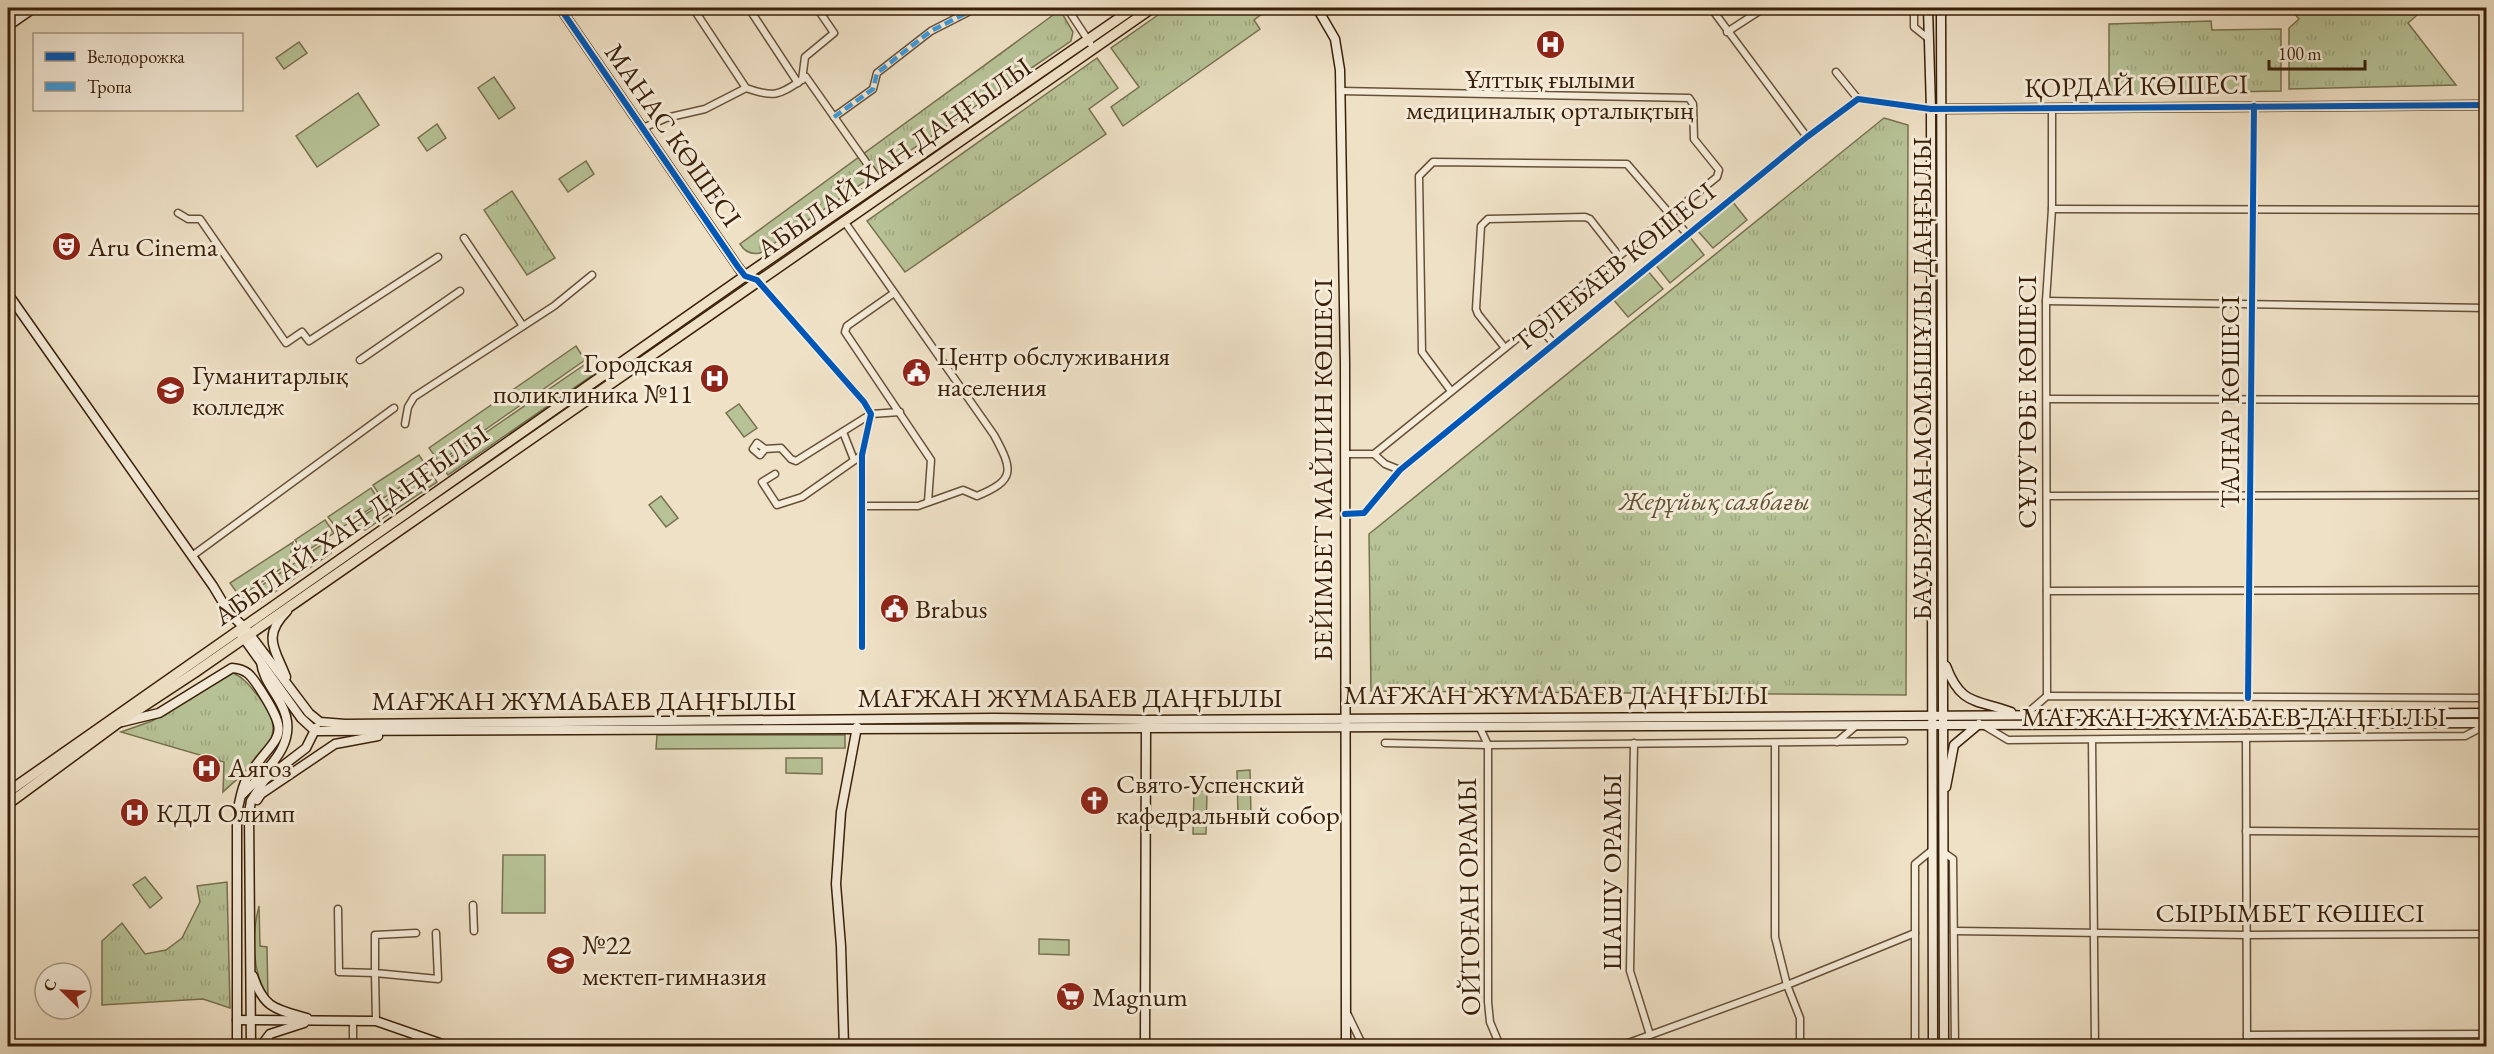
<svg xmlns="http://www.w3.org/2000/svg" width="2494" height="1054" font-family="'EB Garamond',serif">
  <style>
    .green { fill: #b7c397; stroke: #787250; stroke-width: 1.5 }
    .park { fill: url(#park-tufts); stroke: #787250; stroke-width: 1.5 }
    .lines { fill: none; stroke-linecap: round; stroke-linejoin: round }
    .street-casing { stroke: #675038; stroke-width: 9 }
    .secondary-casing { stroke: #3a2008; stroke-width: 11 }
    .primary-casing { stroke: #3a2008; stroke-width: 12 }
    .street { stroke: #f5ecda; stroke-width: 6 }
    .secondary { stroke: #f5ecda; stroke-width: 8 }
    .primary { stroke: #efe1c6; stroke-width: 9 }
    .quiet { stroke: #3e9bdd; stroke-width: 4.5; stroke-dasharray: 9 4.5; stroke-linecap: butt }
    .cycleway-casing { stroke: #f5ecda; stroke-width: 10 }
    .cycleway { stroke: #0057b8; stroke-width: 6 }
    .labels { text-anchor: middle; stroke-width: 6; stroke-linejoin: round; paint-order: stroke }
    .poi-label { font-size: 27px; fill: #3a2008; stroke: #f5ecda; text-anchor: start }
    .street-label { font-size: 27px; fill: #3a2008; stroke: #f5ecda }
    .park-label { font-size: 27px; font-style: italic; fill: #605133; stroke: #f5ecda }
  </style>
  <defs>
    <pattern id="park-tufts" width="24" height="20" patternUnits="userSpaceOnUse" patternTransform="scale(1.5)"><rect width="24" height="20" fill="#b7c397"/><path d="M3 7l-1-3M5 7V3M7 7l1-3M15 17l-1-3M17 17v-4M19 17l1-3" fill="none" stroke="#9ea781"/></pattern>
  </defs>
  <rect width="100%" height="100%" fill="#efe1c6"/>
  <filter id="stains"><feTurbulence type="fractalNoise" baseFrequency=".00333" numOctaves="4"/><feColorMatrix values="0 0 0 0 .2 0 0 0 0 .09 0 0 0 0 .02 0 0 0 .5 -.17"/></filter>
  <radialGradient id="worn" r=".72"><stop offset=".6" stop-color="#630" stop-opacity="0"/><stop offset="1" stop-color="#630" stop-opacity=".3"/></radialGradient>
  <g class="green">
    <path d="M299 42 307 53 284 69 276 58Z"/>
    <path d="M494 77 515 108 499 119 478 88Z"/>
    <path d="M358 93 379 125 317 167 296 136Z"/>
    <path d="M437 124 446 138 427 151 418 138Z"/>
    <path d="M586 161 594 174 568 192 559 179Z"/>
    <path d="M1732 201 1747 220 1713 248 1697 230Z"/>
    <path d="M1689 236 1704 255 1670 283 1655 264Z"/>
    <path d="M1647 270 1663 289 1628 317 1613 299Z"/>
    <path d="M576 346 585 360 439 462 429 448Z"/>
    <path d="M587 363 594 374 448 475 440 464Z"/>
    <path d="M739 404 757 428 744 437 726 413Z"/>
    <path d="M419 455 428 469 382 499 373 485Z"/>
    <path d="M430 471 437 482 392 512 384 502Z"/>
    <path d="M371 488 380 502 338 530 328 517Z"/>
    <path d="M661 496 678 518 666 527 649 505Z"/>
    <path d="M382 504 389 514 365 530 353 522Z"/>
    <path d="M325 520 334 533 304 553 295 540Z"/>
    <path d="M329 540 332 548 331 553 263 600 254 605 240 600Z"/>
    <path d="M293 542 289 563 240 597 230 583Z"/>
    <path d="M657 735H845V748L656 749Z"/>
    <path d="M786 758H822V774L786 773Z"/>
    <path d="M1250 770 1251 817H1238L1237 771Z"/>
    <path d="M503 855H545V913H502Z"/>
    <path d="M145 877 162 898 150 908 133 885Z"/>
    <path d="M259 906 260 946 267 947 268 999C252 971 251 937 259 906Z"/>
    <path d="M1039 939 1069 940V955L1039 954Z"/>
  </g>
  <g class="park">
    <path d="M1168 8H1270L1254 20 1260 29 1123 126 1111 107 1139 87 1111 48Z"/>
    <path d="M2290 8H2425L2408 23 2456 85 2289 89V28L2299 19Z"/>
    <path d="M1060 10 1073 32 1071 41 760 253C751 255 745 252 740 244Z"/>
    <path d="M2211 21 2212 30 2281 29V91L2109 94V24Z"/>
    <path d="M1097 58 1118 88 1089 109 1106 134 905 272 867 221Z"/>
    <path d="M1884 118 1908 125 1906 695 1371 691 1369 534Z"/>
    <path d="M512 191 555 258 527 275 484 210Z"/>
    <path d="M233 673C245 678 251 688 260 698 295 740 252 764 223 792L224 762 121 732 152 721Z"/>
    <path d="M1194 791H1207L1206 834H1193Z"/>
    <path d="M227 882 230 1008 203 999 102 1005V941L122 923 145 954 166 950 182 938 200 902 197 886Z"/>
  </g>
  <g class="lines">
    <defs>
      <g id="street">
        <path d="M693 8 746 88"/>
        <path d="M753 8 750 10 798 83"/>
        <path d="M1067 8 1090 43"/>
        <path d="M1711 8 1807 137"/>
        <path d="M1914 8V27L1929 39"/>
        <path d="M1727 32 1764 8"/>
        <path d="M1836 72 1858 99"/>
        <path d="M802 80 805 57 834 33 817 8"/>
        <path d="M746 88C777 99 780 94 806 77L880 182"/>
        <path d="M1341 91 1689 98 1693 104 1694 139 1719 170 1717 177 1374 454H1345"/>
        <path d="M834 117 873 89 877 73 931 31 976 8"/>
        <path d="M643 128 666 118 705 109 746 88"/>
        <path d="M2052 209 2486 210"/>
        <path d="M178 213 188 219H200L286 343 302 332 309 341 438 257"/>
        <path d="M844 221 994 435C1013 470 1016 480 977 496L963 490 918 506H862"/>
        <path d="M464 238 523 326"/>
        <path d="M757 280 864 402 871 414 862 455V647"/>
        <path d="M894 293 847 326 845 332 931 460 928 502"/>
        <path d="M2046 301 2486 308"/>
        <path d="M1536 323 1554 344"/>
        <path d="M1505 348 1478 314 1476 309 1481 226 1488 219 1585 217 1590 219 1619 256"/>
        <path d="M360 360 460 291"/>
        <path d="M1451 391 1422 352 1419 176 1433 162 1627 164 1687 234"/>
        <path d="M2047 399 2486 400"/>
        <path d="M405 424 408 407 414 397 554 306 592 275"/>
        <path d="M843 432 854 460"/>
        <path d="M765 449 757 443 753 449 760 455 765 449 781 448 791 459 796 461 871 414 900 412"/>
        <path d="M1374 454 1385 464 1400 470"/>
        <path d="M775 474 762 482 777 505 802 497 862 455"/>
        <path d="M2047 496 2486 495"/>
        <path d="M1345 514 1364 513 1400 470 1807 137 1858 99 1931 109"/>
        <path d="M192 556 394 408"/>
        <path d="M2047 591 2486 590"/>
        <path d="M2047 696 2046 301 2052 209V109"/>
        <path d="M2248 698 2254 106"/>
        <path d="M2025 715 2047 696 2486 698"/>
        <path d="M1983 725 2008 740 2465 736 2486 725"/>
        <path d="M1480 728 1488 745V1002L1490 1022 1500 1046"/>
        <path d="M2246 738 2247 1046"/>
        <path d="M2092 740 2095 1046"/>
        <path d="M1837 742 1857 725"/>
        <path d="M1385 743 1488 745 1904 741"/>
        <path d="M1634 743 1630 971 1650 1035"/>
        <path d="M1775 744V937L1787 985 1800 1018V1046"/>
        <path d="M2246 831 2486 833"/>
        <path d="M1943 852 1953 859 1955 1046"/>
        <path d="M473 905 474 931"/>
        <path d="M338 909 339 972 375 973 376 1021"/>
        <path d="M1954 931 2247 935 2486 934"/>
        <path d="M416 933 375 935V973L438 979 436 933"/>
        <path d="M1348 1015 1363 1046"/>
        <path d="M2247 1035 2486 1034"/>
        <path d="M353 1046V1021"/>
        <path d="M1620 1046 1787 985 1915 933"/>
        <path d="M1915 1046V864L1931 851"/>
      </g>
      <g id="secondary">
        <path d="M560 8 738 267 745 276 757 280"/>
        <path d="M1317 8 1335 39 1340 70 1345 363 1346 1046"/>
        <path d="M1928 8 1931 109 1933 1046"/>
        <path d="M1941 8 1944 1046"/>
        <path d="M8 26 34 8"/>
        <path d="M1937 109 2486 105"/>
        <path d="M8 294 213 586 231 616"/>
        <path d="M228 612 245 628 309 713 320 722 345 724 993 718 1146 720 2486 713"/>
        <path d="M240 633 301 718 315 731"/>
        <path d="M1946 666C1961 706 1976 699 2011 712"/>
        <path d="M286 677C276 650 261 637 287 611"/>
        <path d="M122 722 159 713 232 668C248 669 252 677 260 689 292 739 279 732 250 773 242 784 240 800 237 813V1046"/>
        <path d="M315 731 2486 723"/>
        <path d="M263 781 306 748 316 728"/>
        <path d="M1946 787 1954 745 1979 724"/>
        <path d="M243 794C267 769 302 742 281 704 274 690 263 679 261 662"/>
        <path d="M257 800 261 794 335 744 378 736"/>
        <path d="M253 976C264 1009 276 1009 307 1018"/>
        <path d="M237 1020 376 1021 448 1046"/>
        <path d="M251 1046 249 813 251 801 265 779"/>
        <path d="M261 1046 270 1034 304 1023"/>
        <path d="M844 1046 841 946 836 884 841 812 857 727"/>
        <path d="M1145 1046 1146 726"/>
      </g>
      <g id="primary">
        <path d="M8 792 745 276 1134 8"/>
        <path d="M8 804 118 723 194 673 1152 8"/>
      </g>
    </defs>
    <use href="#street" class="street-casing"/>
    <use href="#secondary" class="secondary-casing"/>
    <use href="#primary" class="primary-casing"/>
    <use href="#street" class="street"/>
    <use href="#secondary" class="secondary"/>
    <use href="#primary" class="primary"/>
    <path class="quiet" d="M834 117 873 89 877 73 931 31 976 8"/>
    <defs>
      <g id="cycleway">
        <path d="M560 8 738 267 745 276 757 280 864 402 871 414 862 455V647"/>
        <path d="M1345 514 1364 513 1400 470 1807 137 1858 99 1931 109 2486 105"/>
        <path d="M2248 698 2254 106"/>
      </g>
    </defs>
    <use href="#cycleway" class="cycleway-casing"/>
    <use href="#cycleway" class="cycleway"/>
  </g>
  <defs>
    <symbol id="hospital-disc" viewBox="-11 -11 22 22"><circle r="9.5" fill="#8f2418" stroke="#f5ecda"/><path d="M-5-5h3v3.5h4V-5h3V5h-3V1.5h-4V5h-3Z" fill="#fff"/></symbol>
    <symbol id="theatre-disc" viewBox="-11 -11 22 22"><circle r="9.5" fill="#8f2418" stroke="#f5ecda"/><path d="M-5-5.5Q0-4 5-5.5V0Q5 5 0 6Q-5 5-5 0ZM-3.3-2.5H-1v1.5H-3.3ZM1-2.5H3.3v1.5H1ZM-2.8 1Q0 5.5 2.8 1Z" fill="#fff"/></symbol>
    <symbol id="civic-disc" viewBox="-11 -11 22 22"><circle r="9.5" fill="#8f2418" stroke="#f5ecda"/><path d="M-.6-6.5H3V-4.5H.6V-3L4-1V1h2V6H-6V1h2V-1L-.6-3ZM-1.2 2.5V6h2.4V2.5Z" fill="#fff"/></symbol>
    <symbol id="university-disc" viewBox="-11 -11 22 22"><circle r="9.5" fill="#8f2418" stroke="#f5ecda"/><path d="M0-5L7-2L0 1L-7-2ZM-4 1L0 2.5L4 1V4Q0 6-4 4Z" fill="#fff"/></symbol>
    <symbol id="church-disc" viewBox="-11 -11 22 22"><circle r="9.5" fill="#8f2418" stroke="#f5ecda"/><path d="M-1.2-6h2.4v3.5h3.3v2.4h-3.3V6h-2.4V-.1h-3.3v-2.4h3.3Z" fill="#fff"/></symbol>
    <symbol id="school-disc" viewBox="-11 -11 22 22"><circle r="9.5" fill="#8f2418" stroke="#f5ecda"/><path d="M0-5L7-2L0 1L-7-2ZM-4 1L0 2.5L4 1V4Q0 6-4 4Z" fill="#fff"/></symbol>
    <symbol id="supermarket-disc" viewBox="-11 -11 22 22"><circle r="9.5" fill="#8f2418" stroke="#f5ecda"/><path d="M-6-5.5h2.5l.6 2H6L4.5 2H-2.5L-4.4-4H-6ZM-1.5 3.2a1.3 1.3 0 1 0 .1 0ZM3 3.2a1.3 1.3 0 1 0 .1 0Z" fill="#fff"/></symbol>
  </defs>
  <g fill-rule="evenodd">
    <use href="#hospital-disc" x="1534" y="28" width="33" height="33"/>
    <use href="#theatre-disc" x="50" y="230" width="33" height="33"/>
    <use href="#civic-disc" x="900" y="356" width="33" height="33"/>
    <use href="#hospital-disc" x="698" y="362" width="33" height="33"/>
    <use href="#university-disc" x="154" y="374" width="33" height="33"/>
    <use href="#civic-disc" x="878" y="592" width="33" height="33"/>
    <use href="#hospital-disc" x="190" y="752" width="33" height="33"/>
    <use href="#church-disc" x="1078" y="784" width="33" height="33"/>
    <use href="#hospital-disc" x="118" y="796" width="33" height="33"/>
    <use href="#school-disc" x="544" y="944" width="33" height="33"/>
    <use href="#supermarket-disc" x="1054" y="980" width="33" height="33"/>
  </g>
  <g class="labels">
    <g class="poi-label">
      <text x="1550" y="88" text-anchor="middle">Ұлттық ғылыми<tspan x="1550" dy="31">медициналық орталықтың</tspan></text>
      <text x="88" y="256">Aru Cinema</text>
      <text x="937" y="365">Центр обслуживания<tspan x="937" dy="31">населения</tspan></text>
      <text x="693" y="372" text-anchor="end">Городская<tspan x="693" dy="31">поликлиника №11</tspan></text>
      <text x="192" y="384">Гуманитарлық<tspan x="192" dy="31">колледж</tspan></text>
      <text x="915" y="618">Brabus</text>
      <text x="228" y="777">Аягоз</text>
      <text x="1116" y="793">Свято-Успенский<tspan x="1116" dy="31">кафедральный собор</tspan></text>
      <text x="156" y="822">КДЛ Олимп</text>
      <text x="582" y="954">№22<tspan x="582" dy="31">мектеп-гимназия</tspan></text>
      <text x="1092" y="1006">Magnum</text>
    </g>
    <g class="street-label">
      <text transform="translate(2136 86) rotate(-1)" y="9">ҚОРДАЙ КӨШЕСІ</text>
      <text transform="translate(673 135) rotate(55)" y="9">МАНАС КӨШЕСІ</text>
      <text transform="translate(894 158) rotate(-35)" y="9">АБЫЛАЙ ХАН ДАҢҒЫЛЫ</text>
      <text transform="translate(1614 267) rotate(-39)" y="9">ТӨЛЕБАЕВ КӨШЕСІ</text>
      <text transform="translate(1922 379) rotate(-90)" y="9">БАУЫРЖАН МОМЫШҰЛЫ ДАҢҒЫЛЫ</text>
      <text transform="translate(2027 402) rotate(-90)" y="9">СҰЛУТӨБЕ КӨШЕСІ</text>
      <text transform="translate(2230 402) rotate(-90)" y="9">ТАЛҒАР КӨШЕСІ</text>
      <text transform="translate(1323 470) rotate(-90)" y="9">БЕЙІМБЕТ МАЙЛИН КӨШЕСІ</text>
      <text transform="translate(351 525) rotate(-35)" y="9">АБЫЛАЙ ХАН ДАҢҒЫЛЫ</text>
      <text x="1556" y="704">МАҒЖАН ЖҰМАБАЕВ ДАҢҒЫЛЫ</text>
      <text x="1070" y="707">МАҒЖАН ЖҰМАБАЕВ ДАҢҒЫЛЫ</text>
      <text x="584" y="710">МАҒЖАН ЖҰМАБАЕВ ДАҢҒЫЛЫ</text>
      <text x="2234" y="726">МАҒЖАН ЖҰМАБАЕВ ДАҢҒЫЛЫ</text>
      <text transform="translate(1612 872) rotate(-90)" y="9">ШАШУ ОРАМЫ</text>
      <text transform="translate(1469 897) rotate(-91)" y="9">ОЙТОҒАН ОРАМЫ</text>
      <text x="2290" y="922">СЫРЫМБЕТ КӨШЕСІ</text>
    </g>
    <g class="park-label">
      <text x="1715" y="510">Жерұйық саябағы</text>
    </g>
  </g>
  <rect width="2494" height="1054" fill="none" stroke="#efe1c6" stroke-width="30"/>
  <rect x="9" y="9" width="2476" height="1036" fill="none" stroke="#3a2008" stroke-width="3"/>
  <rect x="15" y="15" width="2464" height="1024" fill="none" stroke="#3a2008" stroke-width="1.5"/>
  <rect x="33" y="33" width="210" height="78" fill="#f5ecda" stroke="#aa9a86" stroke-width="1.5"/>
  <rect x="45" y="52" width="30" height="9" fill="#0057b8" stroke="#aa9a86" stroke-width="1.5"/>
  <text x="87" y="63" font-size="18" fill="#3a2008">Велодорожка</text>
  <rect x="45" y="82" width="30" height="9" fill="#3e9bdd" stroke="#aa9a86" stroke-width="1.5"/>
  <text x="87" y="93" font-size="18" fill="#3a2008">Тропа</text>
  <g transform="translate(63 991) rotate(294)"><circle r="28" fill="#f5ecda" stroke="#aa9a86" stroke-width="1.5"/>
  <path d="M0-4.5L10 22L0 15L-10 22Z" fill="#8f2418"/>
  <text y="-9" font-size="16" font-weight="bold" text-anchor="middle" fill="#3a2008">С</text>
  </g>
  <path d="M2269 60v9h96v-9" fill="none" stroke="#3a2008" stroke-width="3"/>
  <text x="2278" y="60" font-size="18" fill="#3a2008" stroke="#f5ecda" stroke-width="4.5" paint-order="stroke">100 m</text>
  <rect width="100%" height="100%" filter="url(#stains)"/>
  <rect width="100%" height="100%" fill="url(#worn)"/>
</svg>
